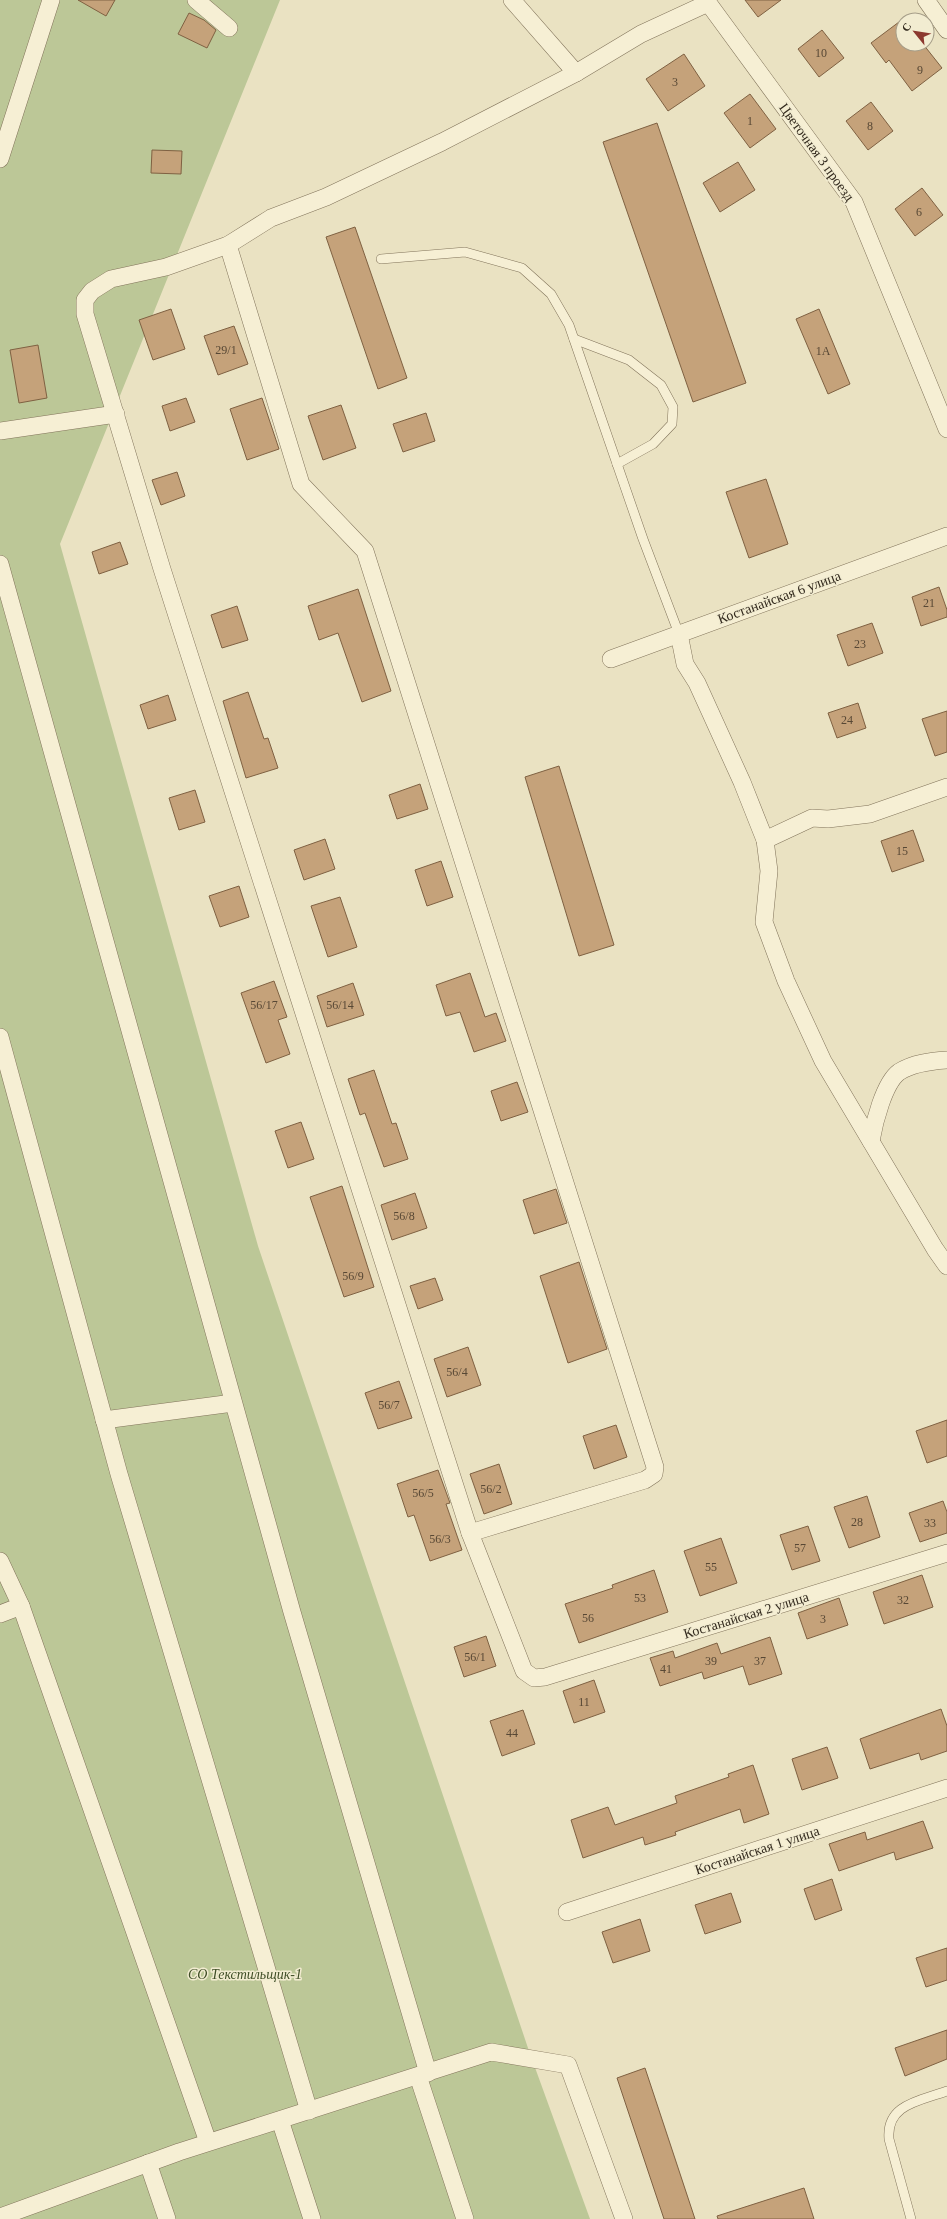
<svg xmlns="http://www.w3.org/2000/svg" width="947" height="2219" font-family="Georgia,serif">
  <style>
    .green { fill: #bcc797 }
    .building { fill: #c5a27a; stroke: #7f6142 }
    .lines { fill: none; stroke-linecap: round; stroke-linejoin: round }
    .lane-casing { stroke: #82745b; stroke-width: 10 }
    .street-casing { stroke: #82745b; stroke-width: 18 }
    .lane { stroke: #f6efd4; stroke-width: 9 }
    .street { stroke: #f6efd4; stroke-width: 17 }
    .labels { text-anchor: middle; stroke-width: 3; stroke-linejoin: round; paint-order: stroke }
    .number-label { font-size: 12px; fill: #584835 }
    .street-label { font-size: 14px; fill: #332a1e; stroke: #f2ecd1 }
    .park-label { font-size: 14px; font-style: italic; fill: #3f4e26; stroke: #f2ecd1 }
  </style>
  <rect width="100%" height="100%" fill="#eae2c2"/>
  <path class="green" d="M0 0H280L60 544 258 1246 529 2051 590 2219H0Z"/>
  <g class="building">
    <path d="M78 0H115L106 16Z"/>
    <path d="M745 0H781L758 17Z"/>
    <path d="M189 13 204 20 216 30 207 48 178 34Z"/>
    <path d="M903 19V44H923L942 68 912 91 889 60 886 63 871 43Z"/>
    <path d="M822 30 844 58 819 77 798 49Z"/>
    <path d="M684 54 705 86 668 111 646 79Z"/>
    <path d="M750 94 776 129 750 148 724 113Z"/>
    <path d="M871 102 893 131 868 150 846 121Z"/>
    <path d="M657 123 746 383 693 402 603 142Z"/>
    <path d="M152 150 182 151 181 174 151 173Z"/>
    <path d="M738 162 755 190 720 212 703 183Z"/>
    <path d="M922 188 943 215 915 236 895 209Z"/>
    <path d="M355 227 407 378 378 389 326 237Z"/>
    <path d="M171 309 185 349 153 360 139 320Z"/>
    <path d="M819 309 850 384 828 394 796 319Z"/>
    <path d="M234 326 248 364 218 375 204 336Z"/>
    <path d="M38 345 47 398 19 403 10 350Z"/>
    <path d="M186 398 195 422 170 431 162 406Z"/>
    <path d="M262 398 279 449 247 460 230 409Z"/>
    <path d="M341 405 356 448 323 460 308 416Z"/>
    <path d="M426 413 435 441 403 452 393 424Z"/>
    <path d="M177 472 185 496 161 505 152 480Z"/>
    <path d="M766 479 788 544 749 558 726 492Z"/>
    <path d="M120 542 128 564 99 574 92 552Z"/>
    <path d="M939 587 947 610V617L921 626 912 597Z"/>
    <path d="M358 589 391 691 362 702 338 633 319 640 308 606Z"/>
    <path d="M237 606 248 640 222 648 211 615Z"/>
    <path d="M872 623 883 653 848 666 837 635Z"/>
    <path d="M248 692 264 739 268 738 278 768 246 778 223 701Z"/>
    <path d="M168 695 176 720 148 729 140 705Z"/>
    <path d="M858 703 866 728 837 738 828 713Z"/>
    <path d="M947 711V752L935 756 922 719Z"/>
    <path d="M559 766 614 945 579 956 525 777Z"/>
    <path d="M420 784 428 809 397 819 389 795Z"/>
    <path d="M195 790 205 822 179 830 169 798Z"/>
    <path d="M913 830 924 861 892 872 881 841Z"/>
    <path d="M325 839 335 869 304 880 294 850Z"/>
    <path d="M441 861 453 897 427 906 415 870Z"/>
    <path d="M239 886 249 917 220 927 209 896Z"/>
    <path d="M340 897 357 947 328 957 311 906Z"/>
    <path d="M470 973 485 1017 496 1013 506 1041 474 1052 460 1012 446 1016 436 985Z"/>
    <path d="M274 981 287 1017 278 1020 290 1054 266 1063 241 993Z"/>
    <path d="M353 983 364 1015 327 1027 317 996Z"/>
    <path d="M374 1070 392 1124 396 1123 408 1159 384 1167 365 1113 360 1115 348 1079Z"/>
    <path d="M517 1082 528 1112 501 1121 491 1091Z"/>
    <path d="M301 1122 314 1159 288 1168 275 1131Z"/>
    <path d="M342 1186 374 1287 344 1297 310 1197Z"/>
    <path d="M556 1189 567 1223 534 1234 523 1200Z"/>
    <path d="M415 1193 427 1228 392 1240 381 1205Z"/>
    <path d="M579 1262 607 1349 568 1363 540 1276Z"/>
    <path d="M435 1278 443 1300 418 1309 410 1286Z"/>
    <path d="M468 1347 481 1385 447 1397 434 1359Z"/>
    <path d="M399 1381 412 1418 378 1429 365 1393Z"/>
    <path d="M947 1420V1456L927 1463 916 1431Z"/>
    <path d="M616 1425 627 1457 594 1469 583 1436Z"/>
    <path d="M499 1464 512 1504 484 1514 470 1474Z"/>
    <path d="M438 1470 450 1503 446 1504 462 1550 430 1561 414 1515 408 1517 397 1484Z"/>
    <path d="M867 1496 880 1537 849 1548 834 1507Z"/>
    <path d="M943 1501 947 1512V1533L920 1542 909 1513Z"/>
    <path d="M808 1526 820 1561 792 1570 780 1535Z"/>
    <path d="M721 1538 737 1583 700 1596 684 1551Z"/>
    <path d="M654 1570 668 1612 579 1643 565 1604 613 1588 612 1585Z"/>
    <path d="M922 1575 933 1607 884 1624 873 1592Z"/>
    <path d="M839 1598 848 1625 807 1639 798 1613Z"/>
    <path d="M486 1636 496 1666 464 1677 454 1647Z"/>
    <path d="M770 1637 782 1674 749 1685 743 1666 704 1679 702 1672 660 1686 650 1658 673 1651 675 1658 717 1643 721 1654Z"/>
    <path d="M594 1680 605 1712 574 1723 563 1691Z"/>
    <path d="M941 1709 947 1726V1751L921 1760 919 1753 870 1769 860 1739Z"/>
    <path d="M523 1710 535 1744 502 1756 490 1721Z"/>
    <path d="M827 1747 838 1778 802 1790 792 1759Z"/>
    <path d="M753 1765 769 1814 744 1823 740 1809 675 1832 676 1835 645 1845 643 1837 583 1858 571 1820 608 1807 615 1825 677 1803 675 1796 729 1777 728 1774Z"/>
    <path d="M923 1821 933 1848 896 1860 894 1852 839 1871 829 1844 865 1832 867 1840Z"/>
    <path d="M832 1879 842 1910 815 1920 804 1889Z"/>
    <path d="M731 1893 741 1922 705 1934 695 1905Z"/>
    <path d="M640 1919 650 1951 613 1963 602 1932Z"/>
    <path d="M947 1948V1980L926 1987 916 1958Z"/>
    <path d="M947 2030V2059L905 2076 895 2048Z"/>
    <path d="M645 2068 695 2219H664L617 2078Z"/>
    <path d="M804 2188 814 2219H718L717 2216Z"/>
  </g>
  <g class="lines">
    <defs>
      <g id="lane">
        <path d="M381 259 465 252 522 268 551 294 569 325 643 539 679 634"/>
        <path d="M574 339 629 360 661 385 673 407 672 424 653 444 617 464"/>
        <path d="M911 2219 889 2139C886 2104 920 2101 947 2091"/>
      </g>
      <g id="street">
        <path d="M196 0 229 28"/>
        <path d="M512 0 576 73"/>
        <path d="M706 0 854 202 947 429"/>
        <path d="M926 0 947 30"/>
        <path d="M708 3 641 34 576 73 442 142 326 197 271 218 228 245 166 267 111 279 92 291 85 300V314L162 569 470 1533 524 1671 534 1678 545 1677 947 1553"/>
        <path d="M0 159 51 0"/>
        <path d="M228 245 301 484 365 551 655 1467 654 1474 645 1480 470 1533"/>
        <path d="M0 431 116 414"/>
        <path d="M0 564 292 1612 428 2073"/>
        <path d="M679 634 685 664 697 683 742 782 765 840 769 871 764 922 786 981 823 1061 935 1249 947 1266"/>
        <path d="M611 659 947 536"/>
        <path d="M765 840 812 818 828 819 870 814 947 787"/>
        <path d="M0 1037 119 1474 309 2111"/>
        <path d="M871 1141C874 1123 884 1083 899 1072 913 1063 931 1061 947 1060"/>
        <path d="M104 1420 233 1403"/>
        <path d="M0 1561 21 1606 0 1614"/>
        <path d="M21 1606 208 2142"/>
        <path d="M567 1912 947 1788"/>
        <path d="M418 2076 465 2219"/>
        <path d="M280 2120 312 2219"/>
        <path d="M148 2163 167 2219"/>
        <path d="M0 2217 179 2152 491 2052 568 2065 624 2219"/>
      </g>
    </defs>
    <use href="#lane" class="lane-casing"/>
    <use href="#street" class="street-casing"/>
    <use href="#lane" class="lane"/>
    <use href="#street" class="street"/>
  </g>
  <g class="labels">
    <g class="number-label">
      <text x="821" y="57">10</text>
      <text x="920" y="74">9</text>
      <text x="675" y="86">3</text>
      <text x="750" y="125">1</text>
      <text x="870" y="130">8</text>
      <text x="919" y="216">6</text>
      <text x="226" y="354">29/1</text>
      <text x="823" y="355">1А</text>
      <text x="929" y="607">21</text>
      <text x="860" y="648">23</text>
      <text x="847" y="724">24</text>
      <text x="902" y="855">15</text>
      <text x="264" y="1009">56/17</text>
      <text x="340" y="1009">56/14</text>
      <text x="404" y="1220">56/8</text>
      <text x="353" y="1280">56/9</text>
      <text x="457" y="1376">56/4</text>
      <text x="389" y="1409">56/7</text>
      <text x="491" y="1493">56/2</text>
      <text x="423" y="1497">56/5</text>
      <text x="857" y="1526">28</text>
      <text x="930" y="1527">33</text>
      <text x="440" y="1543">56/3</text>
      <text x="800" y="1552">57</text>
      <text x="711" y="1571">55</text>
      <text x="640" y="1602">53</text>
      <text x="903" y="1604">32</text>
      <text x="588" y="1622">56</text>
      <text x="823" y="1623">3</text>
      <text x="475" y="1661">56/1</text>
      <text x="711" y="1665">39</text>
      <text x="760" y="1665">37</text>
      <text x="666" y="1673">41</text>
      <text x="584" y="1706">11</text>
      <text x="512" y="1737">44</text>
    </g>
    <g class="street-label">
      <text transform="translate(817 152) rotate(54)" y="5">Цветочная 3 проезд</text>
      <text transform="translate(779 597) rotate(-20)" y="5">Костанайская 6 улица</text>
      <text transform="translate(746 1615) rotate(-17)" y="5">Костанайская 2 улица</text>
      <text transform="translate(757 1850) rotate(-18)" y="5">Костанайская 1 улица</text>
    </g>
    <g class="park-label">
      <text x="245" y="1979">СО Текстильщик-1</text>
    </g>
  </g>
  <g transform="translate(915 32) rotate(300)"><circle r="19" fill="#f2ecd1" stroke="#a69e89"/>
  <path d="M0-3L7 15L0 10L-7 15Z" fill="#8c392f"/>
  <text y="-6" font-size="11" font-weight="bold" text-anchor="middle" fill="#332a1e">С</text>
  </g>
</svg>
